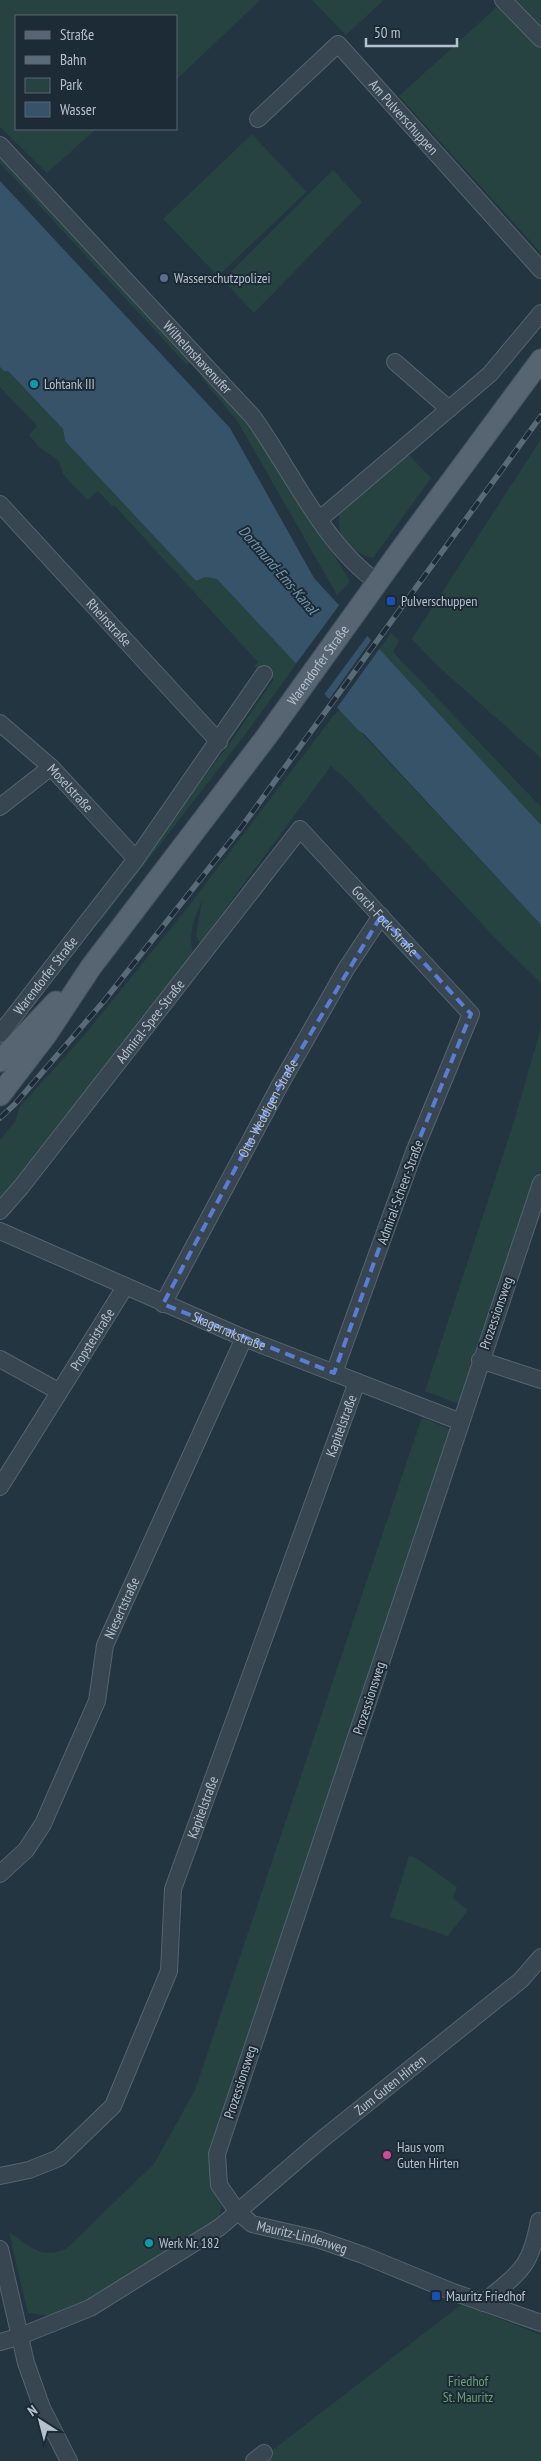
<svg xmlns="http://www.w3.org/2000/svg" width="541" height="2461" font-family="'PT Sans Narrow',sans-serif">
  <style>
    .green { fill: #264342 }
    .water { fill: #36536a }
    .pier { fill: #243542 }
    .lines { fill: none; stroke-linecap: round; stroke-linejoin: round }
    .minor-casing { stroke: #56646f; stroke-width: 18 }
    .major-casing { stroke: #45525d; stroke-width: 23 }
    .minor { stroke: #384651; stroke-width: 16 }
    .major { stroke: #566571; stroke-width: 21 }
    .rail-casing { stroke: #5a6b78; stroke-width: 5.5 }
    .rail { stroke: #1d2b36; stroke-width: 4; stroke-dasharray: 11; stroke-linecap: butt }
    .marked { fill: none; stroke: #5a7cd3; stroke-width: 4; stroke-dasharray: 10 6; stroke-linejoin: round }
    .service-dot { fill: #5c6f8a; stroke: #1d2b36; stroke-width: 2 }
    .culture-dot { fill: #0f9aa8; stroke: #1d2b36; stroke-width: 2 }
    .transit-dot { fill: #1a4fb4; stroke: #1d2b36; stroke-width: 2 }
    .hotel-dot { fill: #d1479c; stroke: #1d2b36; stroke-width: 2 }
    .labels { text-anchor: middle; stroke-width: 4; stroke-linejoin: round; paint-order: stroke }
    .street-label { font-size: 14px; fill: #b5c1cc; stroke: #1d2b36 }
    .poi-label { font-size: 14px; fill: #b5c1cc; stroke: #1d2b36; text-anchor: start }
    .park-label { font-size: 14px; fill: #6a9e6f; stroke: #1d2b36 }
    .water-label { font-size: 15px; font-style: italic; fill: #7296b1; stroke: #1d2b36 }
  </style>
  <rect width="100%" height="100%" fill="#243542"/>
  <g class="green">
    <path d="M0 0H260L176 80V16H16V129H96L47 173 0 127Z"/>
    <path d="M312 0H384L346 35Z"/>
    <path d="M493 0H541V253L399 96 498 6Z"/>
    <path d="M252 134 306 192 218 276 163 219Z"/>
    <path d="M0 153 192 361 187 365 0 163Z"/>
    <path d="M333 170 362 202 254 313 223 280Z"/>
    <path d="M0 367 4 371H8L63 429 65 441 196 581 205 577 217 579 297 663 244 736 100 922 96 919 230 743 274 679 264 669 260 673 254 666 258 662 114 505 112 506 98 491 87 500 63 474 59 461 39 447 29 435 37 426 0 387Z"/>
    <path d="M204 374 250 419 350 581 337 595 238 422 201 377Z"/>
    <path d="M541 439V758L437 665 412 639Z"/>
    <path d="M406 452 431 478 373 558C349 551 337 539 339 514Z"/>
    <path d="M391 633 399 641 393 652 541 807V825L379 650Z"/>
    <path d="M340 710 541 925V983L501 944 348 781 331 766 200 943 196 935 202 901C194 918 188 934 193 953L155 1007 0 1201V1140L16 1120 19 1108 87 1032 188 907 334 715Z"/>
    <path d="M541 1028V1170L459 1404 425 1391 512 1128Z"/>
    <path d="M422 1417 451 1430 209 2164 214 2192 222 2206 219 2217 104 2291 71 2308 51 2316 28 2313 9 2232C29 2246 43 2261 67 2248L154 2164 195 2090Z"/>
    <path d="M409 1856 416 1858 457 1887 453 1898 468 1910 448 1936 390 1917Z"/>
    <path d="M462 2304 541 2335V2461H268L265 2456Z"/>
  </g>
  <path class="water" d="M0 181 230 428 314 578 541 825V925L364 734 359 731 217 579 205 577 196 581 65 441 63 429 8 371H4L0 367Z"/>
  <g class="pier">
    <path d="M340 604 368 635 323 696 295 665Z"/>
    <path d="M372 639 380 648 336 709 328 701Z"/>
  </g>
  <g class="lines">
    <defs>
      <g id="minor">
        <path d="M503 0 541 39"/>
        <path id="s1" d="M258 119 338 44 541 270"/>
        <path id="s2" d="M0 145 253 417C291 470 324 545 377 582"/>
        <path d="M395 362 449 409"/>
        <path id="s3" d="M0 504 219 742"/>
        <path d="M320 519 490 374 541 313"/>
        <path id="s4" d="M0 723 51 767 136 859"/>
        <path d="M0 807 51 767"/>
        <path id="s5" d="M0 1034 136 859 264 674"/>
        <path id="s6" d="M541 1183 217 2154 219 2185 237 2211 252 2224 317 2239 363 2255 453 2292 541 2323"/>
        <path id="s7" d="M0 1211 21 1187 300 829 471 1014 414 1152 334 1373"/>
        <path id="s8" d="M0 1231 244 1338 461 1422"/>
        <path id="s9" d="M163 1304 281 1083 346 969 381 916"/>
        <path d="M0 1359 58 1391"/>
        <path d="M480 1360 541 1380"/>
        <path id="s10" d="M0 1487 125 1287"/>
        <path id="s11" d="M0 1874 26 1850 43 1824 97 1701 105 1645 244 1338"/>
        <path id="s12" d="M0 2176 29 2170 59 2158 113 2106 169 1971 173 1889 357 1382"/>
        <path d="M0 2249 26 2363 42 2408 69 2461"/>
        <path d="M483 2303C519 2272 530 2270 539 2221"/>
        <path id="s13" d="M0 2342 18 2337 90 2308 220 2227 320 2141 521 1980 541 1957"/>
        <path d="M254 2461 264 2453"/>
      </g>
      <g id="major">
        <path d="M0 1061 56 1002"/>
        <path id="s14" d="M0 1095 46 1035 91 967 267 736 402 548 541 360"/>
      </g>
    </defs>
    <use href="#minor" class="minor-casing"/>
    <use href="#major" class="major-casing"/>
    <use href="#minor" class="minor"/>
    <use href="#major" class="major"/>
    <defs>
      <path id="rail" d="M0 1118 15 1104 104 1001 240 829 541 416"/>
    </defs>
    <use href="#rail" class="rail-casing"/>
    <use href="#rail" class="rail"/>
  </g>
  <path class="marked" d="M381 916 471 1014 414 1152 334 1373 163 1304 281 1083Z"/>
  <circle class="service-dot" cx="164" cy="278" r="5"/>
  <g class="culture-dot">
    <circle cx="34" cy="384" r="5"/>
    <circle cx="149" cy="2243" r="5"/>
  </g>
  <g class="transit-dot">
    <rect x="386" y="596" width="10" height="10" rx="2.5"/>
    <rect x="431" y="2291" width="10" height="10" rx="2.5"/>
  </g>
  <circle class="hotel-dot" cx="387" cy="2155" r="5"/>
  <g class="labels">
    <g class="street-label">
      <text dy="5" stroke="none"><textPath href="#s1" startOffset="208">Am Pulverschuppen</textPath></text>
      <text dy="5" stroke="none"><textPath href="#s2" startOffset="290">Wilhelmshavenufer</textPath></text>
      <text dy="5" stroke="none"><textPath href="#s3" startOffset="161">Rheinstraße</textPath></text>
      <text dy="5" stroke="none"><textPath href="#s14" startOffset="535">Warendorfer Straße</textPath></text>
      <text dy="5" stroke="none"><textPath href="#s4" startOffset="96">Moselstraße</textPath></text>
      <text dy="5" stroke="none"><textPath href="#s7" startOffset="611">Gorch-Fock-Straße</textPath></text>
      <text dy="5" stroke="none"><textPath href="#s5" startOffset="74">Warendorfer Straße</textPath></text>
      <text dy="5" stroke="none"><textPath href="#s7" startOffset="242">Admiral-Spee-Straße</textPath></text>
      <text dy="5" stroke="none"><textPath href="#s9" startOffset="222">Otto-Weddigen-Straße</textPath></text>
      <text transform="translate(400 1192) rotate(-70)" y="5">Admiral-Scheer-Straße</text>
      <text transform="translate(496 1313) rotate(-71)" y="5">Prozessionsweg</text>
      <text dy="5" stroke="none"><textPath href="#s8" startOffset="250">Skagerrakstraße</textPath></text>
      <text dy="5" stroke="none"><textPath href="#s10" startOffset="174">Propsteistraße</textPath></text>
      <text dy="5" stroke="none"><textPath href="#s12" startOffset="858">Kapitelstraße</textPath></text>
      <text dy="5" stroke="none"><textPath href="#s11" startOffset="298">Niesertstraße</textPath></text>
      <text transform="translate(369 1698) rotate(-72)" y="5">Prozessionsweg</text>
      <text dy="5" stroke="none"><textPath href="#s12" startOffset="452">Kapitelstraße</textPath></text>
      <text transform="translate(240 2082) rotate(-72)" y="5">Prozessionsweg</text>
      <text dy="5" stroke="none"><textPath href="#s13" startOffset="471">Zum Guten Hirten</textPath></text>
      <text dy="5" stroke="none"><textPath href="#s6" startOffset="1158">Mauritz-Lindenweg</textPath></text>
    </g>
    <g class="poi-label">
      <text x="174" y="283">Wasserschutzpolizei</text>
      <text x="44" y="389">Lohtank III</text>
      <text x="401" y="606">Pulverschuppen</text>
      <text x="397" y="2152">Haus vom<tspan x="397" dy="16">Guten Hirten</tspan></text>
      <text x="159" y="2248">Werk Nr. 182</text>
      <text x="446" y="2301">Mauritz Friedhof</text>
    </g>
    <g class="park-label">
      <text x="468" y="2386">Friedhof<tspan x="468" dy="16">St. Mauritz</tspan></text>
    </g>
    <g class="water-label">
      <text transform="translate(278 570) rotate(49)" y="5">Dortmund-Ems-Kanal</text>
    </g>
  </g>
  <rect x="15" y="15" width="162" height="115" fill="#1d2b36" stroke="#5a6772"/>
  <rect x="25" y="31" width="25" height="8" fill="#566571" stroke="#5a6772"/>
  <text x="60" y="40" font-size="15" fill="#b5c1cc">Straße</text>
  <rect x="25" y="56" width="25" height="8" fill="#5a6b78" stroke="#5a6772"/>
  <text x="60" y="65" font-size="15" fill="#b5c1cc">Bahn</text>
  <rect x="25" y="78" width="25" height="15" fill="#264342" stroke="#5a6772"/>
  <text x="60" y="90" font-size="15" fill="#b5c1cc">Park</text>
  <rect x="25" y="102" width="25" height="15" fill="#36536a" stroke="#5a6772"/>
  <text x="60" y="115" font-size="15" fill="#b5c1cc">Wasser</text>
  <g transform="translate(40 2421) rotate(324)" stroke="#1d2b36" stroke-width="4" paint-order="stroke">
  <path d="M0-4L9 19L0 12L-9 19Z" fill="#b5c1cc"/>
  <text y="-8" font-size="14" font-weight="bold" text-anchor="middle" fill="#b5c1cc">N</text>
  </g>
  <path d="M366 38v8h91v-8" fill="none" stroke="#b5c1cc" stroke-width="2.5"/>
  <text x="374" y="38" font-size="15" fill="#b5c1cc" stroke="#1d2b36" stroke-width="4" paint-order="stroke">50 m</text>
</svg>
